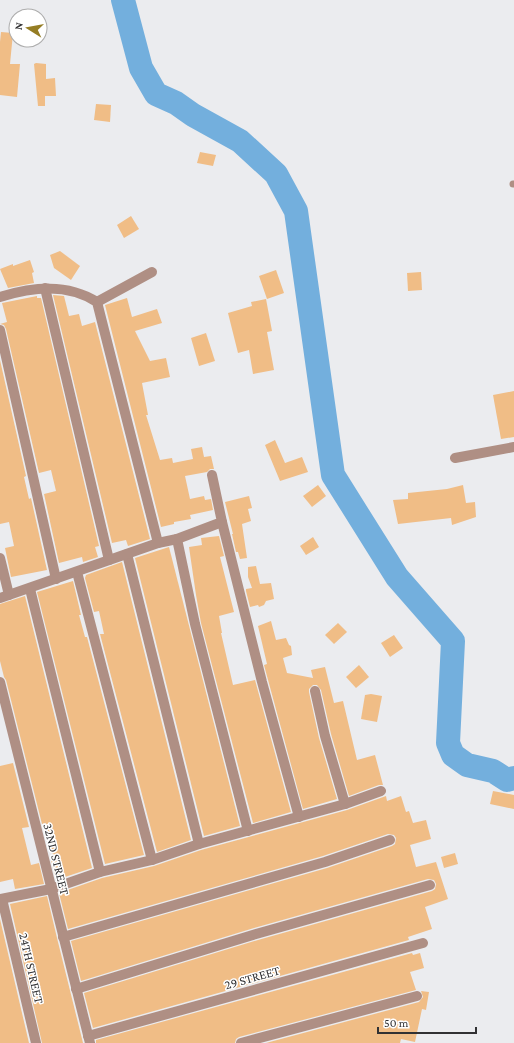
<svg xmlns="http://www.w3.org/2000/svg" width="514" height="1043" font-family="'Crimson Pro',serif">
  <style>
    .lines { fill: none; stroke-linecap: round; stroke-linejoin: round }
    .river { stroke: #73afdd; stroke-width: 24 }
    .building { fill: #f0bd86 }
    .lane { stroke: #af8f84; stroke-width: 7 }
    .street { stroke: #af8f84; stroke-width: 10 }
    .labels { text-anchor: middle; stroke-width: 3; stroke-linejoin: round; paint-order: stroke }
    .street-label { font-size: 13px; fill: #313133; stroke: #fff }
  </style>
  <rect width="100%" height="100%" fill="#ebecef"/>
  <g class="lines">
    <path class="river" d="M123 0 141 68 156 94 176 103 193 115 240 141 276 174 296 211 333 475 397 577 453 641 448 743 453 755 467 765 493 771 507 780 514 778"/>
  </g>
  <g class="building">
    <path d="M1 32 13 33 10 64H20L17 97 0 95V42Z"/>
    <path d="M36 63 46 64V79L55 78 56 96H45V106H38L34 64Z"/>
    <path d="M96 104 111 105 110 122 94 120Z"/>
    <path d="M200 152 216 155 213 166 197 163Z"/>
    <path d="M131 216 139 229 124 238 117 225Z"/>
    <path d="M60 251 80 266 71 280 54 268 50 255Z"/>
    <path d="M30 260 34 272 32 273 34 283 8 288 0 269 13 264V266Z"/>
    <path d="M276 270 284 293 267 299 259 276Z"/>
    <path d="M421 272 422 290 408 291 407 273Z"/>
    <path d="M53 295 64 296 69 316 79 314 82 326 95 322 150 539 128 546 126 540 112 543Z"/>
    <path d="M37 296V298H41L99 546 95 547 98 557 83 562 82 557 59 563 44 494 56 491 51 470 39 473 6 329 4 325 0 324 7 322 2 303Z"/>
    <path d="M127 298 132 317 157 309 162 323 135 331 150 361 166 358 170 377 142 383 148 415H146L160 460 172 458 173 463 193 459 191 449 202 447 204 457 211 456 214 469H210L207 472 185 476 190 499 204 496 205 500 211 499 213 510 190 515 191 519 174 522V524L161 527 105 305Z"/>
    <path d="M266 299 272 331 267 332 274 370 253 374 249 350 238 353 228 313 252 306 251 302Z"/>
    <path d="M206 333 215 361 199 366 191 338Z"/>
    <path d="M0 360 26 476 24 477 29 499 31 498 47 570 11 577 5 548 14 546 9 522 0 524Z"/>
    <path d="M514 391V437L501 439 493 395Z"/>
    <path d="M275 440 285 463 302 457 308 472 280 481 265 445Z"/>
    <path d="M318 485 326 496 312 507 303 496Z"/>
    <path d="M463 485 466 503 475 502 476 517 452 525 451 518 398 524 393 500 408 499V493L447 489Z"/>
    <path d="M249 496 252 508 248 509 251 521 242 524 247 558 240 559 238 552H236L232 534H233L225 502Z"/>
    <path d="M219 536 224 556 220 557 234 612 219 616 222 633H221L233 685 255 680 291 812 253 823 201 623 196 595 189 547 202 545 201 538Z"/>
    <path d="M313 537 319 547 306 555 300 546Z"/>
    <path d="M169 547 240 826 204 836 135 558Z"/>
    <path d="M122 562 191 840 157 852 100 634H104L99 611 94 612 85 578 86 575Z"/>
    <path d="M256 566 260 584 271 583 274 599 266 601 264 605 259 607 258 605 250 607 246 591V589L252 588 248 577V567Z"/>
    <path d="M73 581 81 615H79L85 637H87L144 855 105 864 37 592Z"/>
    <path d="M25 596 92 868 56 880 51 860H54L46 823 42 824 6 680 4 677 0 661V604Z"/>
    <path d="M271 621 276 640 286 638 289 645 291 646 292 655 283 658 287 673 313 678 311 670 325 667 334 703 343 701 357 760 375 755 383 785H379L349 796 331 734 321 690 317 685H313L309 689V692L319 738 337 799 303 809 264 665 267 664 258 626Z"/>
    <path d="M338 623 347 632 334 644 325 635Z"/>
    <path d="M394 635 403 648 390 657 381 643Z"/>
    <path d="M359 665 369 677 356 688 346 677Z"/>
    <path d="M371 694 382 696 377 722 361 719 365 695Z"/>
    <path d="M13 763 29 827 22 828 31 865 39 863 44 884 15 889 13 879 0 882V766Z"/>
    <path d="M493 791 514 795V809L490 804Z"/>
    <path d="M386 796 387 801 401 796 406 812 409 811 413 823 426 820 431 839 410 845 416 867 436 862 448 899 425 907 432 929 408 937 409 940 93 1028 84 993 258 940 432 891 435 889 436 884 434 880 428 879 254 928 81 981 71 941 327 868 392 846 395 844 396 838 394 835 388 834 323 856 68 929 59 893 102 878 154 866 201 850 347 810Z"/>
    <path d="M455 853 458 864 444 868 441 857Z"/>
    <path d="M47 896 57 938 83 1043H42L10 904Z"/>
    <path d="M0 919 29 1043H0Z"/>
    <path d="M412 953 413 955 420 953 424 968 410 972 416 990 239 1037 236 1039 235 1043H96V1040Z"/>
    <path d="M421 991 429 992 426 1010 422 1009 415 1042 401 1039 400 1043H266L419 1002 423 997Z"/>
  </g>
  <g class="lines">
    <path class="lane" d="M513 184H514"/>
    <g class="street">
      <path d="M45 288 109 560"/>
      <path d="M0 297C33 287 67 283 97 302L158 543"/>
      <path d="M97 302 152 272"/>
      <path d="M0 330 56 579"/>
      <path d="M455 458 514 447"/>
      <path d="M222 522 262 682 299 817"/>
      <path d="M177 539 195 624 248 831"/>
      <path d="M127 554 199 844"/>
      <path d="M0 558 9 595"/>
      <path d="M77 572 152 860"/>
      <path d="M30 589 100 872"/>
      <path d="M0 598 158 543 177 539 222 522 212 475"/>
      <path d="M0 682 90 1043"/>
      <path d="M315 691 325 736 345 804"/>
      <path d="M0 899 51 889 100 872 152 860 199 844 345 804 381 791"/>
      <path d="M2 899 36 1043"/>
      <path d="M63 937 325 862 390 840"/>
      <path d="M76 989 256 934 430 885"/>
      <path d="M88 1036 423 943"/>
      <path d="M241 1043 417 996"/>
    </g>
  </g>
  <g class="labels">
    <g class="street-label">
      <text transform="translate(57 859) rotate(76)" y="5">32ND STREET</text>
      <text transform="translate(32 968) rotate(77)" y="5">24TH STREET</text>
      <text transform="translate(252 977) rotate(-16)" y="5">29 STREET</text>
    </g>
  </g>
  <g transform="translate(28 28) rotate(281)"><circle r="19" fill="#ffffff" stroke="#adadad"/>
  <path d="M0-3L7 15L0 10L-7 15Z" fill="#957d24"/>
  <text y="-6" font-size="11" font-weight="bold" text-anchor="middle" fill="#313133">N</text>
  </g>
  <path d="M378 1027v6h98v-6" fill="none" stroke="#313133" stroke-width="2"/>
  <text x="384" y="1027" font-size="12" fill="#313133" stroke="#ffffff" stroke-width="3" paint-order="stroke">50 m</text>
</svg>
